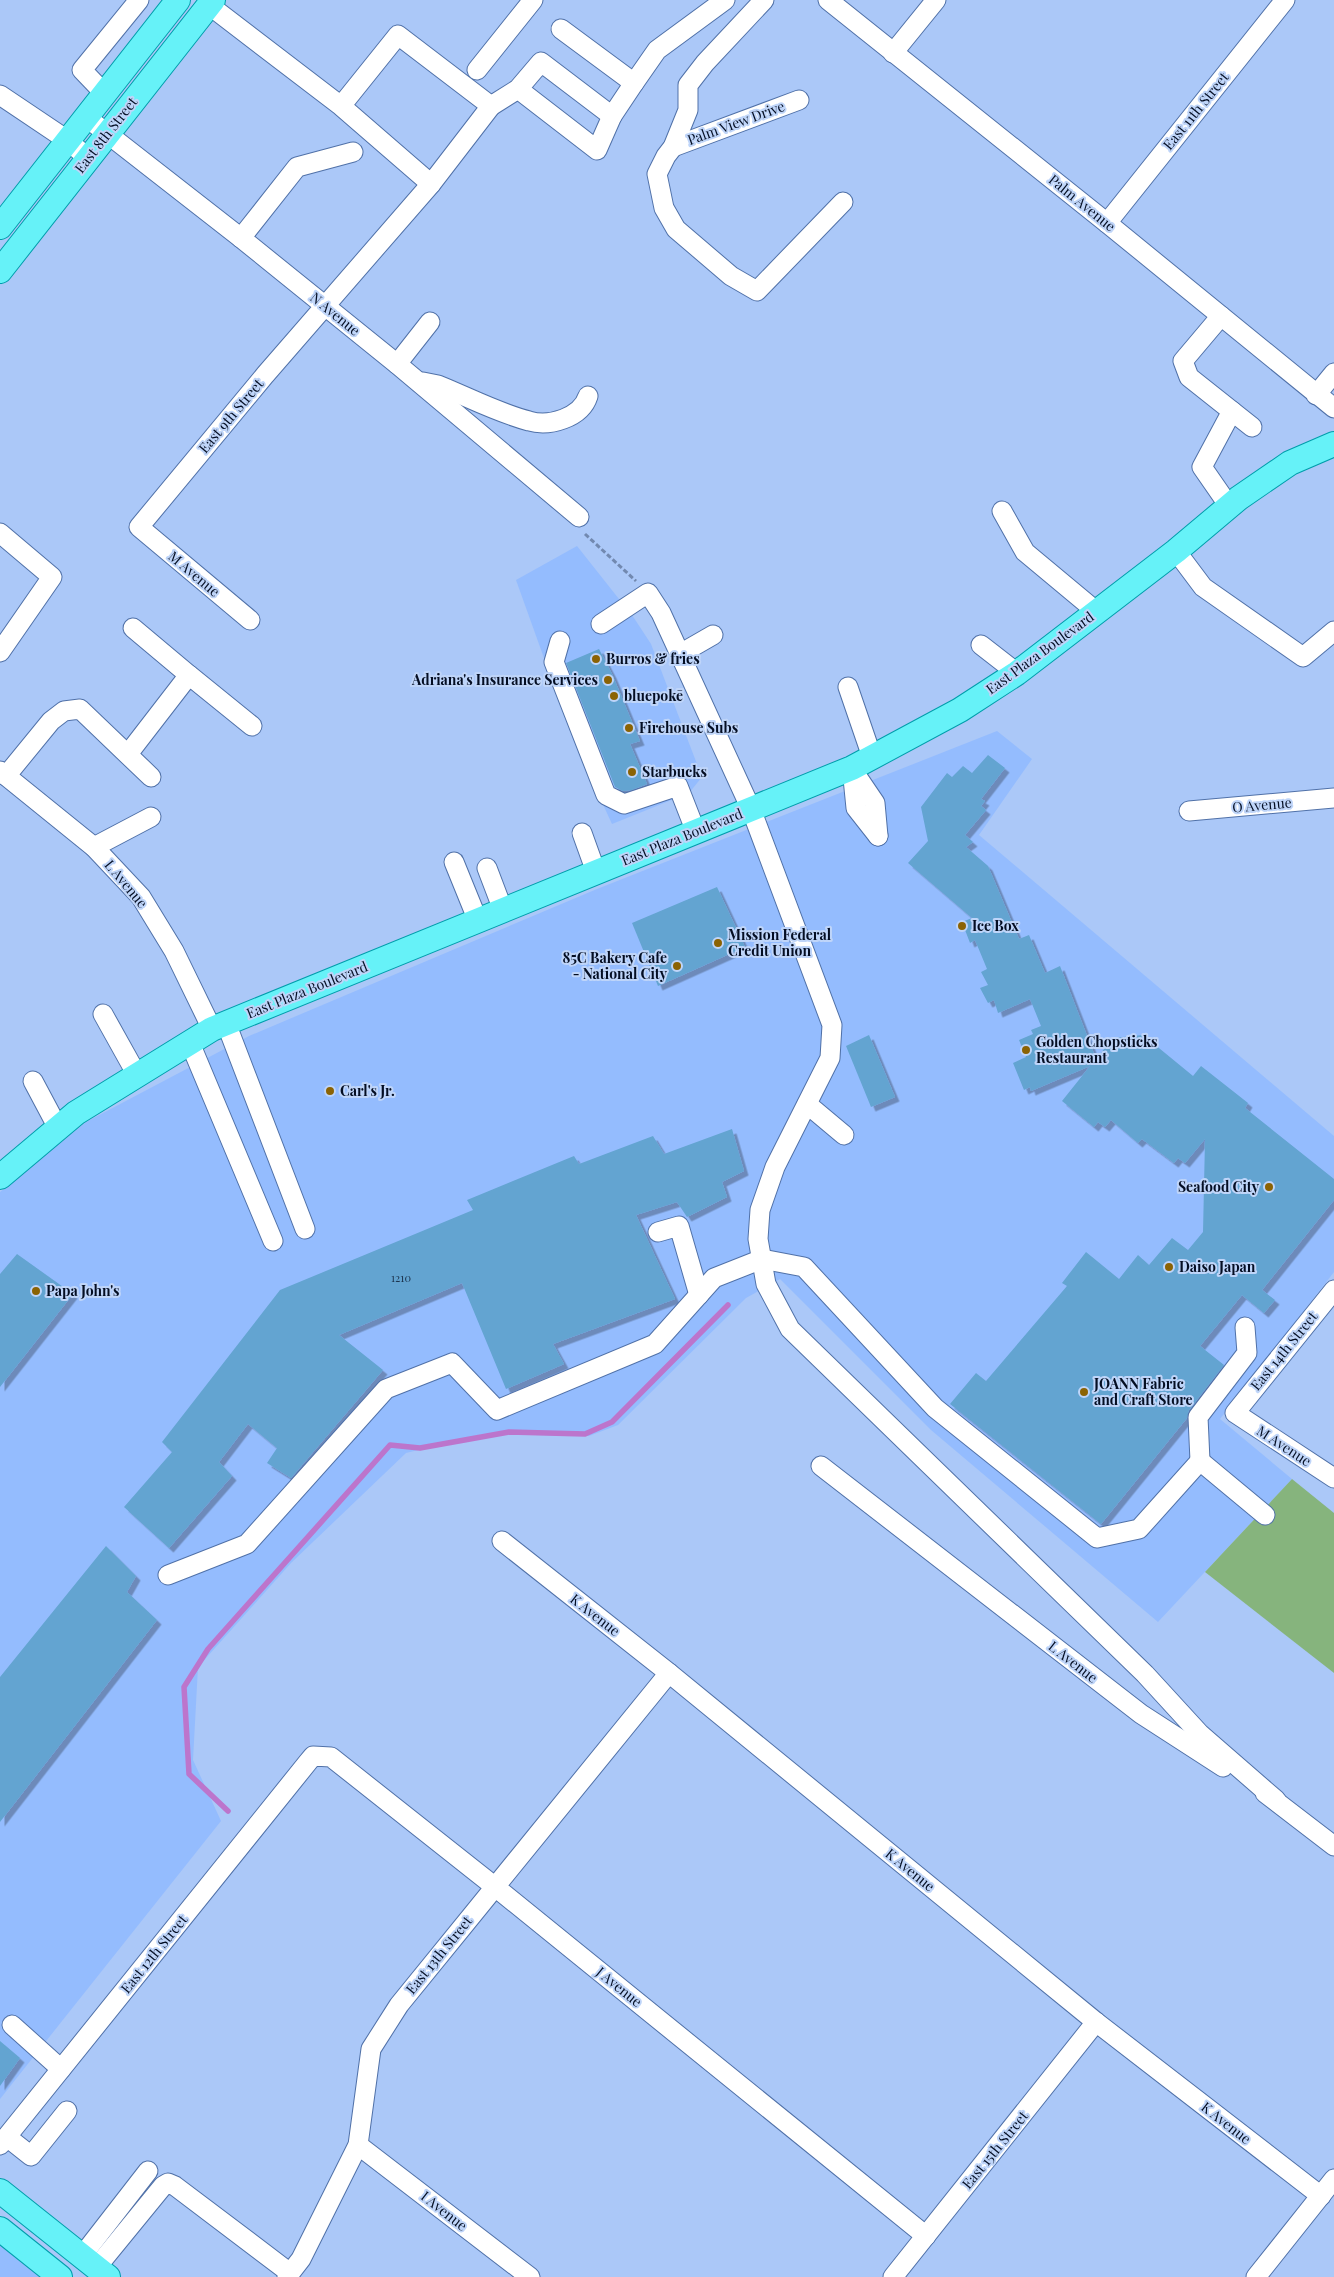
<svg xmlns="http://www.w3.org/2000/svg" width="1334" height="2277" font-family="'Playfair Display',serif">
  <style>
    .built { fill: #94bcfe }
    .green { fill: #86b47d }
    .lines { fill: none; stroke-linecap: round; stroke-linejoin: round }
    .stream { stroke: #bc75cc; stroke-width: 5.5 }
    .building { fill: #63a4d1; filter: url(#shadow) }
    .minor-casing { stroke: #5071a8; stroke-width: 21 }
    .major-casing { stroke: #019dab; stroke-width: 26 }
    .path { stroke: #7289b0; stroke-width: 3; stroke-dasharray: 5 2.5; stroke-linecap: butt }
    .minor { stroke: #fff; stroke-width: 19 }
    .major { stroke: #66f2f8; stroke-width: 24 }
    .poi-dot { fill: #8b6304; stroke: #bfd5f9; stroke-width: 2 }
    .labels { text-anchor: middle; stroke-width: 4; stroke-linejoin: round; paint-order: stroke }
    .number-label { font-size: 11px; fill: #1c344e }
    .street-label { font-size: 14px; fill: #040e23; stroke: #bfd5f9 }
    .poi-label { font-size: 14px; font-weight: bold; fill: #040e23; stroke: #bfd5f9; text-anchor: start }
  </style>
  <defs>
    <filter id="shadow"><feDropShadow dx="4.5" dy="4.5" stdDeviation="0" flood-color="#0004"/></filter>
  </defs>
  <rect width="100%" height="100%" fill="#abc8f8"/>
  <g class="built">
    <path d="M577 546 634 618 651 644 702 777 689 793 612 824 573 739 516 580Z"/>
    <path d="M997 731 1032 759 979 835 1334 1136V1272L1220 1419 1292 1479 1158 1622 931 1430 780 1279 746 1298 618 1425 589 1436 483 1434 406 1453 291 1563 198 1667 193 1760 221 1821 0 2099V1192L86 1122 249 1036 597 889Z"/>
    <path d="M0 2245 40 2277H0Z"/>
  </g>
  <path class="green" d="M1292 1479 1334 1513V1673L1205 1572Z"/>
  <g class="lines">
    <path class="stream" d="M228 1811 189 1774 184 1687 208 1649 390 1445 420 1448 509 1432 585 1434 612 1422 728 1305"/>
  </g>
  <g class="building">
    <path d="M599 649 612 674 640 741 630 744 647 784 632 790 623 791 615 787 566 663Z"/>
    <path d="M988 755 1005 768 981 799 985 801 981 806 986 810 965 835 973 842 966 847 988 866 1019 939 1029 935 1045 973 1060 966 1096 1059 1113 1038 1143 1035 1193 1076 1201 1066 1248 1103 1245 1108 1334 1179V1200L1262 1290 1275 1300 1264 1313 1242 1295 1200 1346 1224 1365 1189 1410 1187 1418 1101 1524 950 1404 976 1373 986 1381 1067 1286 1062 1283 1086 1252 1119 1279 1138 1255 1149 1265 1172 1238 1188 1250 1203 1232 1205 1139 1185 1163 1178 1158 1174 1163 1142 1139 1138 1143 1111 1120 1105 1127 1098 1122 1094 1127 1062 1101 1090 1066 1031 1091 1030 1087 1024 1090 1013 1063 1026 1057 1019 1040 1033 1034 1031 1030 1041 1026 1030 999 998 1013 994 1000 988 1003 980 988 988 985 981 972 987 969 975 940 970 943 962 922 972 918 908 863 928 841 921 807 947 773 952 777 963 766 972 773Z"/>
    <path d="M717 887 745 947 658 986 632 923Z"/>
    <path d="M869 1035 895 1097 871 1107 846 1046Z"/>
    <path d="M732 1129 744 1171 722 1182 727 1197 687 1217 677 1202 636 1215 675 1299 553 1344 564 1364 506 1389 462 1283 339 1335 383 1370 291 1478 267 1463 277 1448 248 1424 219 1462 232 1476 169 1548 124 1507 172 1452 162 1442 280 1290 473 1210 467 1200 574 1156 579 1164 653 1136 664 1154Z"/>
    <path d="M17 1254 73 1294 0 1387V1274Z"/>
    <path d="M106 1546 136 1576 127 1592 157 1620 0 1822V1677Z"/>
    <path d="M0 2041 20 2058 0 2086Z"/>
  </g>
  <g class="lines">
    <defs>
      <g id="minor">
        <path d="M764 0 705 63 688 85V110L673 147 666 156 657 174 664 208 676 229 731 276 757 291 843 202"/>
        <path d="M828 0 1107 223 1334 408"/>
        <path d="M209 5 341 106 431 184 491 106 398 35 341 106"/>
        <path d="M561 29 634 83 612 116"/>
        <path d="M893 53 936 0"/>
        <path d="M477 70 533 0"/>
        <path d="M634 83 657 50 725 0"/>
        <path d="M104 93 82 70 139 0"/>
        <path d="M0 95 67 140 88 158"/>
        <path d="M491 106 518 89 541 62 612 116 597 150 518 89"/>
        <path d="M86 117 241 238 397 364 579 517"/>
        <path d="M673 147 799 100"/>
        <path d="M1107 223 1285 0"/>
        <path d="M241 238 297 167 353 152"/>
        <path d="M1221 316 1183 361 1189 377 1252 427"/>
        <path d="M397 364 430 322"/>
        <path d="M423 382 438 385C468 397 498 413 529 421 549 427 581 418 588 396"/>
        <path d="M1316 395 1334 373"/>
        <path d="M1229 506 1202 467 1232 411"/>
        <path d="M1002 511 1025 552 1097 612"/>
        <path d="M0 533 52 577 0 652"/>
        <path d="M1176 551 1203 587 1303 657 1334 631"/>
        <path d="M250 620 139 527 265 375 431 184"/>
        <path d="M601 624 648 593 661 613 751 809 832 1025 830 1058 775 1167 760 1210 758 1239 766 1284 790 1329 1145 1674 1200 1734 1276 1800"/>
        <path d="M133 628 189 675"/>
        <path d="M560 641 554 662 606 795 624 804 678 786 696 832"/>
        <path d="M981 645 1017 673"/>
        <path d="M680 654 713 635"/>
        <path d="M848 687 872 757"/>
        <path d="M128 754 189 675 252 726"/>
        <path d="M852 768 856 808 878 836"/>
        <path d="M0 771 94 847 141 897 174 951 212 1029"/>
        <path d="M854 772 875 803 878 836"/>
        <path d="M6 776 51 721 64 711 80 709 151 777"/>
        <path d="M1189 811 1334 798"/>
        <path d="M582 833 596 872"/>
        <path d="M94 847 151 817"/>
        <path d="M454 862 478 921"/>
        <path d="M487 868 503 910"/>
        <path d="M103 1014 137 1075"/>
        <path d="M226 1023 305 1229"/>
        <path d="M190 1043 273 1241"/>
        <path d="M33 1081 58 1128"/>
        <path d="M807 1104 844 1135"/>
        <path d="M658 1232 679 1226 699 1295"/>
        <path d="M1334 1290 1235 1413 1334 1478"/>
        <path d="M1200 1461 1198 1417 1247 1353 1245 1327"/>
        <path d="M821 1466 1141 1714 1223 1767"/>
        <path d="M502 1541 669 1673 1096 2022 1321 2196"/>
        <path d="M168 1575 247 1544 386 1389 452 1363 497 1410 655 1344 714 1278 762 1259 804 1267 935 1408 1097 1538 1139 1529 1200 1461 1265 1515"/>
        <path d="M1265 1793 1334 1846"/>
        <path d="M12 2025 61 2069"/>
        <path d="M7 2137 31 2156 67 2111"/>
        <path d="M0 2145 308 1762 313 1756 331 1757 494 1886 926 2236"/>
        <path d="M358 2145 530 2277"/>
        <path d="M82 2256 148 2171"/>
        <path d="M96 2268 163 2186 168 2183 175 2186 290 2273"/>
        <path d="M287 2277 301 2259 358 2145 371 2049 399 2005 669 1673"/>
        <path d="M893 2277 1096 2022"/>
        <path d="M1256 2277 1334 2179"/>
      </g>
      <g id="major">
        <path d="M0 227 178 0"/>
        <path d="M0 271 213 0"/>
        <path d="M0 1177 76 1113 212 1029 852 768 960 710 1017 673 1176 551 1239 498 1290 463 1334 444"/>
        <path d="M0 2191 108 2277"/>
        <path d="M0 2229 60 2277"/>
      </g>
    </defs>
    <use href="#minor" class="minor-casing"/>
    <use href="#major" class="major-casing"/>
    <path class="path" d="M585 534 636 581"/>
    <use href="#minor" class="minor"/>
    <use href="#major" class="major"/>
  </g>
  <g class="poi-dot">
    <circle cx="596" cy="659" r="5"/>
    <circle cx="608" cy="680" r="5"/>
    <circle cx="614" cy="696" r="5"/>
    <circle cx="629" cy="728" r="5"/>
    <circle cx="632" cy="772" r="5"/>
    <circle cx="962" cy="926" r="5"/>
    <circle cx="718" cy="943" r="5"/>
    <circle cx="677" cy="966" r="5"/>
    <circle cx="1026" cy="1050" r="5"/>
    <circle cx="330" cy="1091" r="5"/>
    <circle cx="1269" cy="1187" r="5"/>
    <circle cx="1169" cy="1267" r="5"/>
    <circle cx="36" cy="1291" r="5"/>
    <circle cx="1084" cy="1392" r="5"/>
  </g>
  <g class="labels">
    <g class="number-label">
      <text x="401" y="1282">1210</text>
    </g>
    <g class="street-label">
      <text transform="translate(1196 111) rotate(-51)" y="5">East 11th Street</text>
      <text transform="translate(736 123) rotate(-20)" y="5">Palm View Drive</text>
      <text transform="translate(106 135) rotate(-52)" y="5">East 8th Street</text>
      <text transform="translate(1082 203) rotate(39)" y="5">Palm Avenue</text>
      <text transform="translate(335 314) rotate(39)" y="5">N Avenue</text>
      <text transform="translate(231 416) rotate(-50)" y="5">East 9th Street</text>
      <text transform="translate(194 574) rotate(40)" y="5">M Avenue</text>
      <text transform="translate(1040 653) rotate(-36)" y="5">East Plaza Boulevard</text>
      <text transform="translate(1262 805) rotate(-5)" y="5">O Avenue</text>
      <text transform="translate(682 837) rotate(-22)" y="5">East Plaza Boulevard</text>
      <text transform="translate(126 884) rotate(50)" y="5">L Avenue</text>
      <text transform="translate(307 990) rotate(-22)" y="5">East Plaza Boulevard</text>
      <text transform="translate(1284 1351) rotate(-51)" y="5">East 14th Street</text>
      <text transform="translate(1284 1446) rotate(33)" y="5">M Avenue</text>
      <text transform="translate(595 1615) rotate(38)" y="5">K Avenue</text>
      <text transform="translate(1073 1662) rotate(38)" y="5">L Avenue</text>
      <text transform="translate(910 1870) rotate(39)" y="5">K Avenue</text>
      <text transform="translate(154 1954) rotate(-51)" y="5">East 12th Street</text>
      <text transform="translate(439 1955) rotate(-51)" y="5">East 13th Street</text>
      <text transform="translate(619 1987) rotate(39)" y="5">J Avenue</text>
      <text transform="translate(1226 2123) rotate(38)" y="5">K Avenue</text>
      <text transform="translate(995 2150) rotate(-51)" y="5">East 15th Street</text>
      <text transform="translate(444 2211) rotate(38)" y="5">I Avenue</text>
    </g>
    <g class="poi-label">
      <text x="606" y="664">Burros &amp; fries</text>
      <text x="598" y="685" text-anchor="end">Adriana's Insurance Services</text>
      <text x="624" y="701">bluepokē</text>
      <text x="639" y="733">Firehouse Subs</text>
      <text x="642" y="777">Starbucks</text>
      <text x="972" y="931">Ice Box</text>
      <text x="728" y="940">Mission Federal<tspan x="728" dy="16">Credit Union</tspan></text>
      <text x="667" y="963" text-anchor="end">85C Bakery Cafe<tspan x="667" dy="16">- National City</tspan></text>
      <text x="1036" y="1047">Golden Chopsticks<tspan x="1036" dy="16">Restaurant</tspan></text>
      <text x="340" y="1096">Carl's Jr.</text>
      <text x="1259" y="1192" text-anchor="end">Seafood City</text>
      <text x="1179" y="1272">Daiso Japan</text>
      <text x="46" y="1296">Papa John's</text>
      <text x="1094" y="1389">JOANN Fabric<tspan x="1094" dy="16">and Craft Store</tspan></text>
    </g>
  </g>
</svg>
